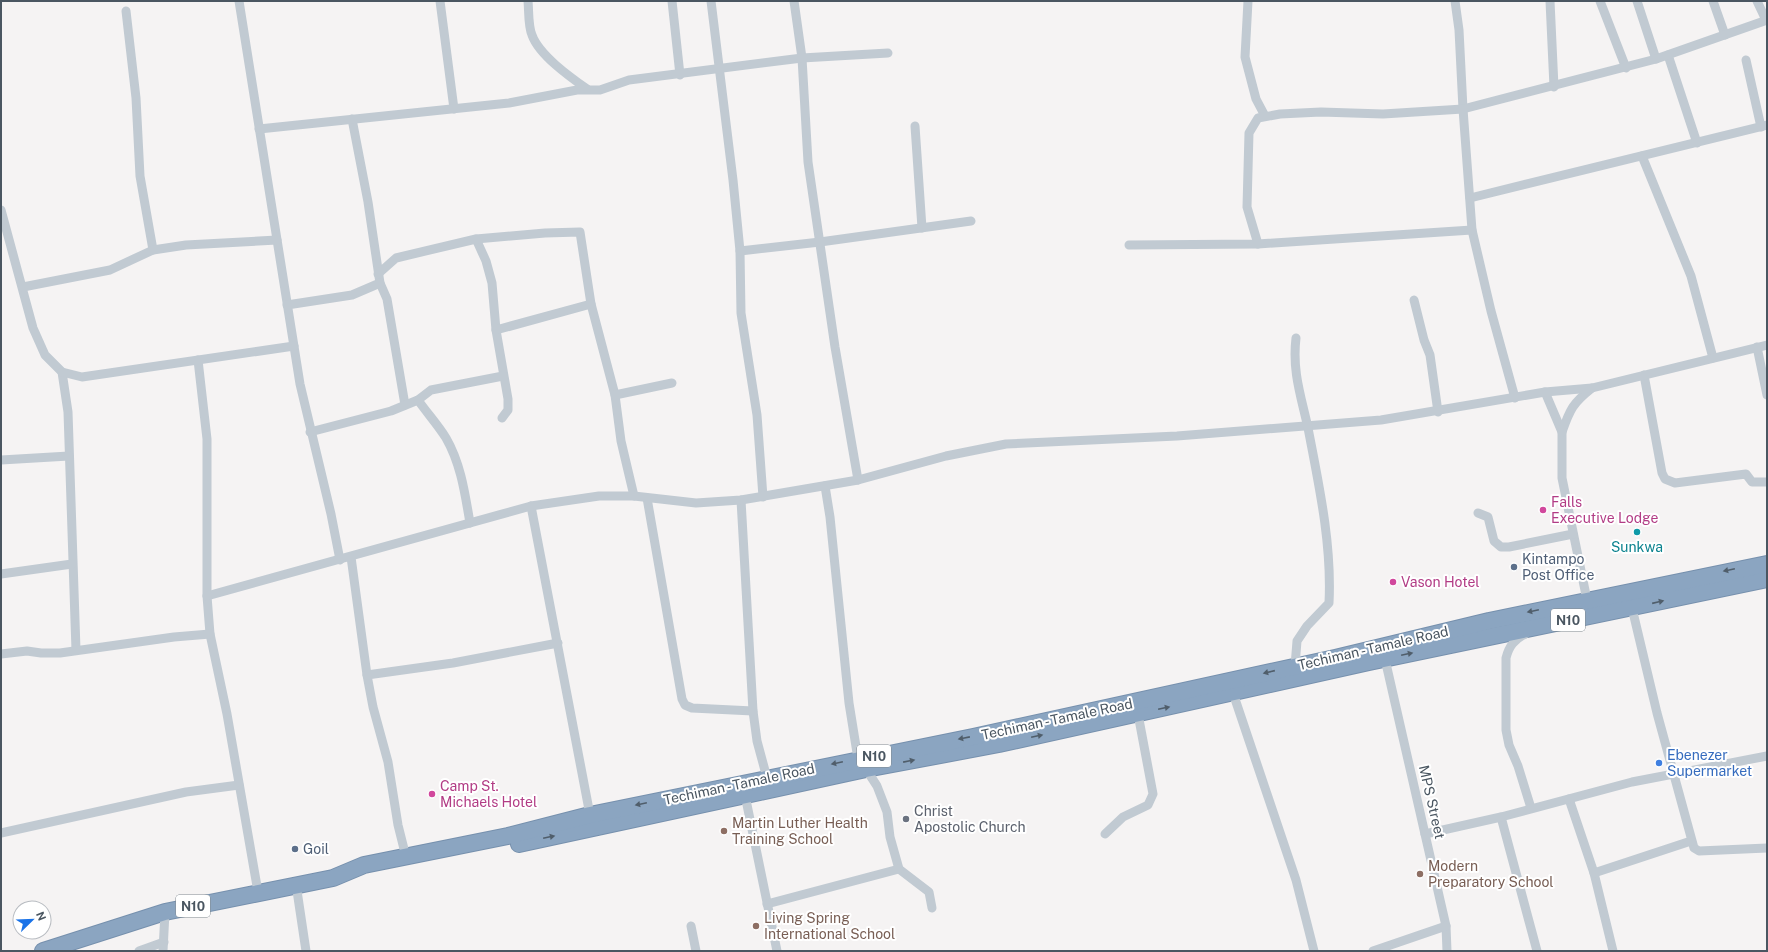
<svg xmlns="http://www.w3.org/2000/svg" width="1768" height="952" font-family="'Public Sans',sans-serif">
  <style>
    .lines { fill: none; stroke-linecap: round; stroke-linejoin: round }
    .highway-casing { stroke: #7690ad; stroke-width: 18 }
    .street { stroke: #c1cad2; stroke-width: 9 }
    .highway { stroke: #8ba5c1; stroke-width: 16 }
    .oneway { fill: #505e6b }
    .hotel-dot { fill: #d1479c; stroke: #fff; stroke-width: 1.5 }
    .culture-dot { fill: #0f9aa8; stroke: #fff; stroke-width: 1.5 }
    .service-dot { fill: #5c6f8a; stroke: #fff; stroke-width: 1.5 }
    .shop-dot { fill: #3f7fe0; stroke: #fff; stroke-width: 1.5 }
    .worship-dot { fill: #6b7280; stroke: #fff; stroke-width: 1.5 }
    .education-dot { fill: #8d6e63; stroke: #fff; stroke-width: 1.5 }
    .labels { text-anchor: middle; stroke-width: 4; stroke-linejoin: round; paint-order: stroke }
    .shield { fill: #fff; stroke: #808990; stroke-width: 1 }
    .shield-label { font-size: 13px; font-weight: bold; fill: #4a5661 }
    .hotel-label { font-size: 14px; fill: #b23c85; stroke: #fff; text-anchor: start }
    .culture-label { font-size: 14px; fill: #0d838f; stroke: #fff }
    .service-label { font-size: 14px; fill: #4e5e75; stroke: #fff; text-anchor: start }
    .street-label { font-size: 14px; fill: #4a5661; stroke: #fff }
    .shop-label { font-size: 14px; fill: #366cbe; stroke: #fff; text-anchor: start }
    .worship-label { font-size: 14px; fill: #5b616d; stroke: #fff; text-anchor: start }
    .education-label { font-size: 14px; fill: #785e54; stroke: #fff; text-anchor: start }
  </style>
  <rect width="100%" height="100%" fill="#f5f3f3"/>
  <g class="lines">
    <defs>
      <g id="highway">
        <path d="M519 844 866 769 999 744 1369 662 1767 579"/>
        <path d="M43 951 165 912 333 878 364 865 508 836 590 815 973 737 1335 658 1489 621 1767 564"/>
      </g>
    </defs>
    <use href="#highway" class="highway-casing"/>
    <g class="street">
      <path d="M239 1 300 384 331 514 340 560"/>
      <path d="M440 1 454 109"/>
      <path d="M528 1C529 11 528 26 532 35 539 55 570 77 587 89"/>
      <path d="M672 1 680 75"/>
      <path d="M711 1 733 180 740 251 741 313 757 415 763 497"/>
      <path d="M794 1 802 58 808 162 835 347 858 480"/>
      <path d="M1248 1 1245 57 1256 99 1265 116"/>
      <path d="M1455 1 1459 30 1463 109 1472 230 1491 311 1515 398"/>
      <path d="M1550 1 1554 87"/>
      <path d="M1600 1 1626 68"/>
      <path d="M1637 1 1656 59"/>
      <path d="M1713 1 1725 35"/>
      <path d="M1757 1 1766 20"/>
      <path d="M126 11 136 98 140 176 153 250"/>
      <path d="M1668 55 1697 143"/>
      <path d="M1746 60 1761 127"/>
      <path d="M352 119 368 202 380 283 387 299 405 405"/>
      <path d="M915 126 922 228"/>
      <path d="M259 129 509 103 577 90H600L629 80 802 58 888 53"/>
      <path d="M1642 156 1691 276 1713 358"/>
      <path d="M1470 198 1767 125"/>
      <path d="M1 210 33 328 45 355 62 372 68 412 76 650"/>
      <path d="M476 239 486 261 492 283 496 330 508 399V410L502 418"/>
      <path d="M1258 244 1247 207 1249 133 1258 118 1280 114 1321 112 1383 114 1463 109 1656 59 1767 20"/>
      <path d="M1129 245 1258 244 1472 230"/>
      <path d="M740 251 820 242 971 221"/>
      <path d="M378 274 396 258 476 239 545 233 580 232 591 304 615 395 621 441 634 496"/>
      <path d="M23 287 110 270 153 250 186 245 277 240"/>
      <path d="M1414 300 1424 340 1430 355 1438 412"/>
      <path d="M287 305 352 295 380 283"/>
      <path d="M496 330 591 304"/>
      <path d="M1757 347 1767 395"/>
      <path d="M198 360 207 439V596L210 634 227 714 258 892"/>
      <path d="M62 372 82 377 294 346"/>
      <path d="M1644 375 1662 473 1665 479 1675 483 1746 474 1752 482H1767"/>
      <path d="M1545 392 1562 432V478L1587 600"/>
      <path d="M615 395 672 383"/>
      <path d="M418 400C427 413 438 425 446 438 461 464 465 494 470 523"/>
      <path d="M310 432 391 411 418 400 431 390 503 376"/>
      <path d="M1562 432C1570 409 1573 403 1592 388"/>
      <path d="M1 460 69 456"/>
      <path d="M825 486 830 517 849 703 858 759"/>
      <path d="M647 498 682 699 685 705 692 708 753 711"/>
      <path d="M741 500 753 711 757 741 767 778"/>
      <path d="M531 506 590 815"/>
      <path d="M1478 513 1488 517 1494 541 1501 547H1509L1573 534"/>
      <path d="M351 557 367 675 373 707 388 762 398 825 406 857"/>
      <path d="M1 574 72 564"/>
      <path d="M207 596 531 506 599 496H634L696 503 741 500 858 480 946 456 1006 444 1177 436 1381 420 1545 392 1592 388 1767 345"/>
      <path d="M1632 608 1657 713 1694 848 1699 851 1767 848"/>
      <path d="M1525 634C1514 640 1509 646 1506 658V730L1509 745 1518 766 1531 808"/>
      <path d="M1 654 27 651 41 653H60L174 637 210 634"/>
      <path d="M1385 659 1446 926 1447 951"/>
      <path d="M1295 666 1297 641 1307 626 1329 603C1332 545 1319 485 1308 428 1301 396 1292 371 1296 338"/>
      <path d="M367 675 453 663 558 643"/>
      <path d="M1233 693 1296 880 1314 951"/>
      <path d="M866 769 877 786 887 812 890 837 899 869 929 892 932 908"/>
      <path d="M745 795 777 951"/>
      <path d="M1569 799 1594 873 1613 951"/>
      <path d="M1501 817 1537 951"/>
      <path d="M1 833 186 792 239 785"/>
      <path d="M1105 834 1123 817 1148 805 1153 794 1138 714"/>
      <path d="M1425 834 1501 817 1632 782 1767 756"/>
      <path d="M1594 873 1691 841"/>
      <path d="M296 884 306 951"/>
      <path d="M767 904 899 869"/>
      <path d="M691 926 696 951"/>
      <path d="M139 951 164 942"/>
      <path d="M163 951 165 912"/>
      <path d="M1373 951 1446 926"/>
    </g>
    <use href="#highway" class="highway"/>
  </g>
  <defs><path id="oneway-solid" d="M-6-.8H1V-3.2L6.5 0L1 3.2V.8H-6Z"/></defs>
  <g class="oneway">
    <use href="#oneway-solid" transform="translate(1729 570) rotate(168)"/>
    <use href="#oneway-solid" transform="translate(1658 602) rotate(-13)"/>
    <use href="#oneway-solid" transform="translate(1533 611) rotate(168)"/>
    <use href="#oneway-solid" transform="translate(1407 654) rotate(-12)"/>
    <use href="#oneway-solid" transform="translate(1269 672) rotate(167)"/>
    <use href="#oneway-solid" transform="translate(1164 708) rotate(-12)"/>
    <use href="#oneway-solid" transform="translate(1037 736) rotate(-12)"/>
    <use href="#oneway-solid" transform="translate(964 738) rotate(169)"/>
    <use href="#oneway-solid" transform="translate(909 761) rotate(-11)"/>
    <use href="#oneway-solid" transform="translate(837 763) rotate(168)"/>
    <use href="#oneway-solid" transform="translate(641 804) rotate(168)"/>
    <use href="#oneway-solid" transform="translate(549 837) rotate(-12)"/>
  </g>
  <g class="hotel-dot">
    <circle cx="1543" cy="510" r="4"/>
    <circle cx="1393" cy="582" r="4"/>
    <circle cx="432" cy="794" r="4"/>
  </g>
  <circle class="culture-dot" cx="1637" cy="532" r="4"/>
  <g class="service-dot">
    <circle cx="1514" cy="567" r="4"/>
    <circle cx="295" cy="849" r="4"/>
  </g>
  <circle class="shop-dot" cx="1659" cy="763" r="4"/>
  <circle class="worship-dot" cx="906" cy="819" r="4"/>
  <g class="education-dot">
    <circle cx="724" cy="831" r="4"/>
    <circle cx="1420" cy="874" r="4"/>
    <circle cx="756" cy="926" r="4"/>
  </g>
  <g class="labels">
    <g class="shield">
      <rect x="1551" y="609" width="34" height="22" rx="3"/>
      <rect x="857" y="745" width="34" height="22" rx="3"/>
      <rect x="176" y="895" width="34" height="22" rx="3"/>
    </g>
    <g class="shield-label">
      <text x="1568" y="625">N10</text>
      <text x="874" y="761">N10</text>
      <text x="193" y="911">N10</text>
    </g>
    <g class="hotel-label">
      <text x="1551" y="507">Falls<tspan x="1551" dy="16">Executive Lodge</tspan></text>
      <text x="1401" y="587">Vason Hotel</text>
      <text x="440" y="791">Camp St.<tspan x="440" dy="16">Michaels Hotel</tspan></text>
    </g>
    <g class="culture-label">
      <text x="1637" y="552">Sunkwa</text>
    </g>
    <g class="service-label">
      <text x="1522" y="564">Kintampo<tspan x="1522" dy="16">Post Office</tspan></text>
      <text x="303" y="854">Goil</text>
    </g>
    <g class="street-label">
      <text transform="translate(1373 648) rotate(-13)" y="5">Techiman - Tamale Road</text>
      <text transform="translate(1057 719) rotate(-12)" y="5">Techiman - Tamale Road</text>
      <text transform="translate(739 784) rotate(-12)" y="5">Techiman - Tamale Road</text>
      <text transform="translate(1432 802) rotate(77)" y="5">MPS Street</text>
    </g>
    <g class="shop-label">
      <text x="1667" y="760">Ebenezer<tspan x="1667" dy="16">Supermarket</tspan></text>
    </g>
    <g class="worship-label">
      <text x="914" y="816">Christ<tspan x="914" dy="16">Apostolic Church</tspan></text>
    </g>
    <g class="education-label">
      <text x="732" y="828">Martin Luther Health<tspan x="732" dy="16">Training School</tspan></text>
      <text x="1428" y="871">Modern<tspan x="1428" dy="16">Preparatory School</tspan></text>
      <text x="764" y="923">Living Spring<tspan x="764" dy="16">International School</tspan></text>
    </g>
  </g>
  <rect width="1768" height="952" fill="none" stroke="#4a5661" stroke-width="4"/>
  <g transform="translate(32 920) rotate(67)"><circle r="19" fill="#ffffff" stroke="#b7bbc0"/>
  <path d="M0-3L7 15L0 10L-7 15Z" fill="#1a73e8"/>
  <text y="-6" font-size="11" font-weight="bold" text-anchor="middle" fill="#4a5661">N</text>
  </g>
</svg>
